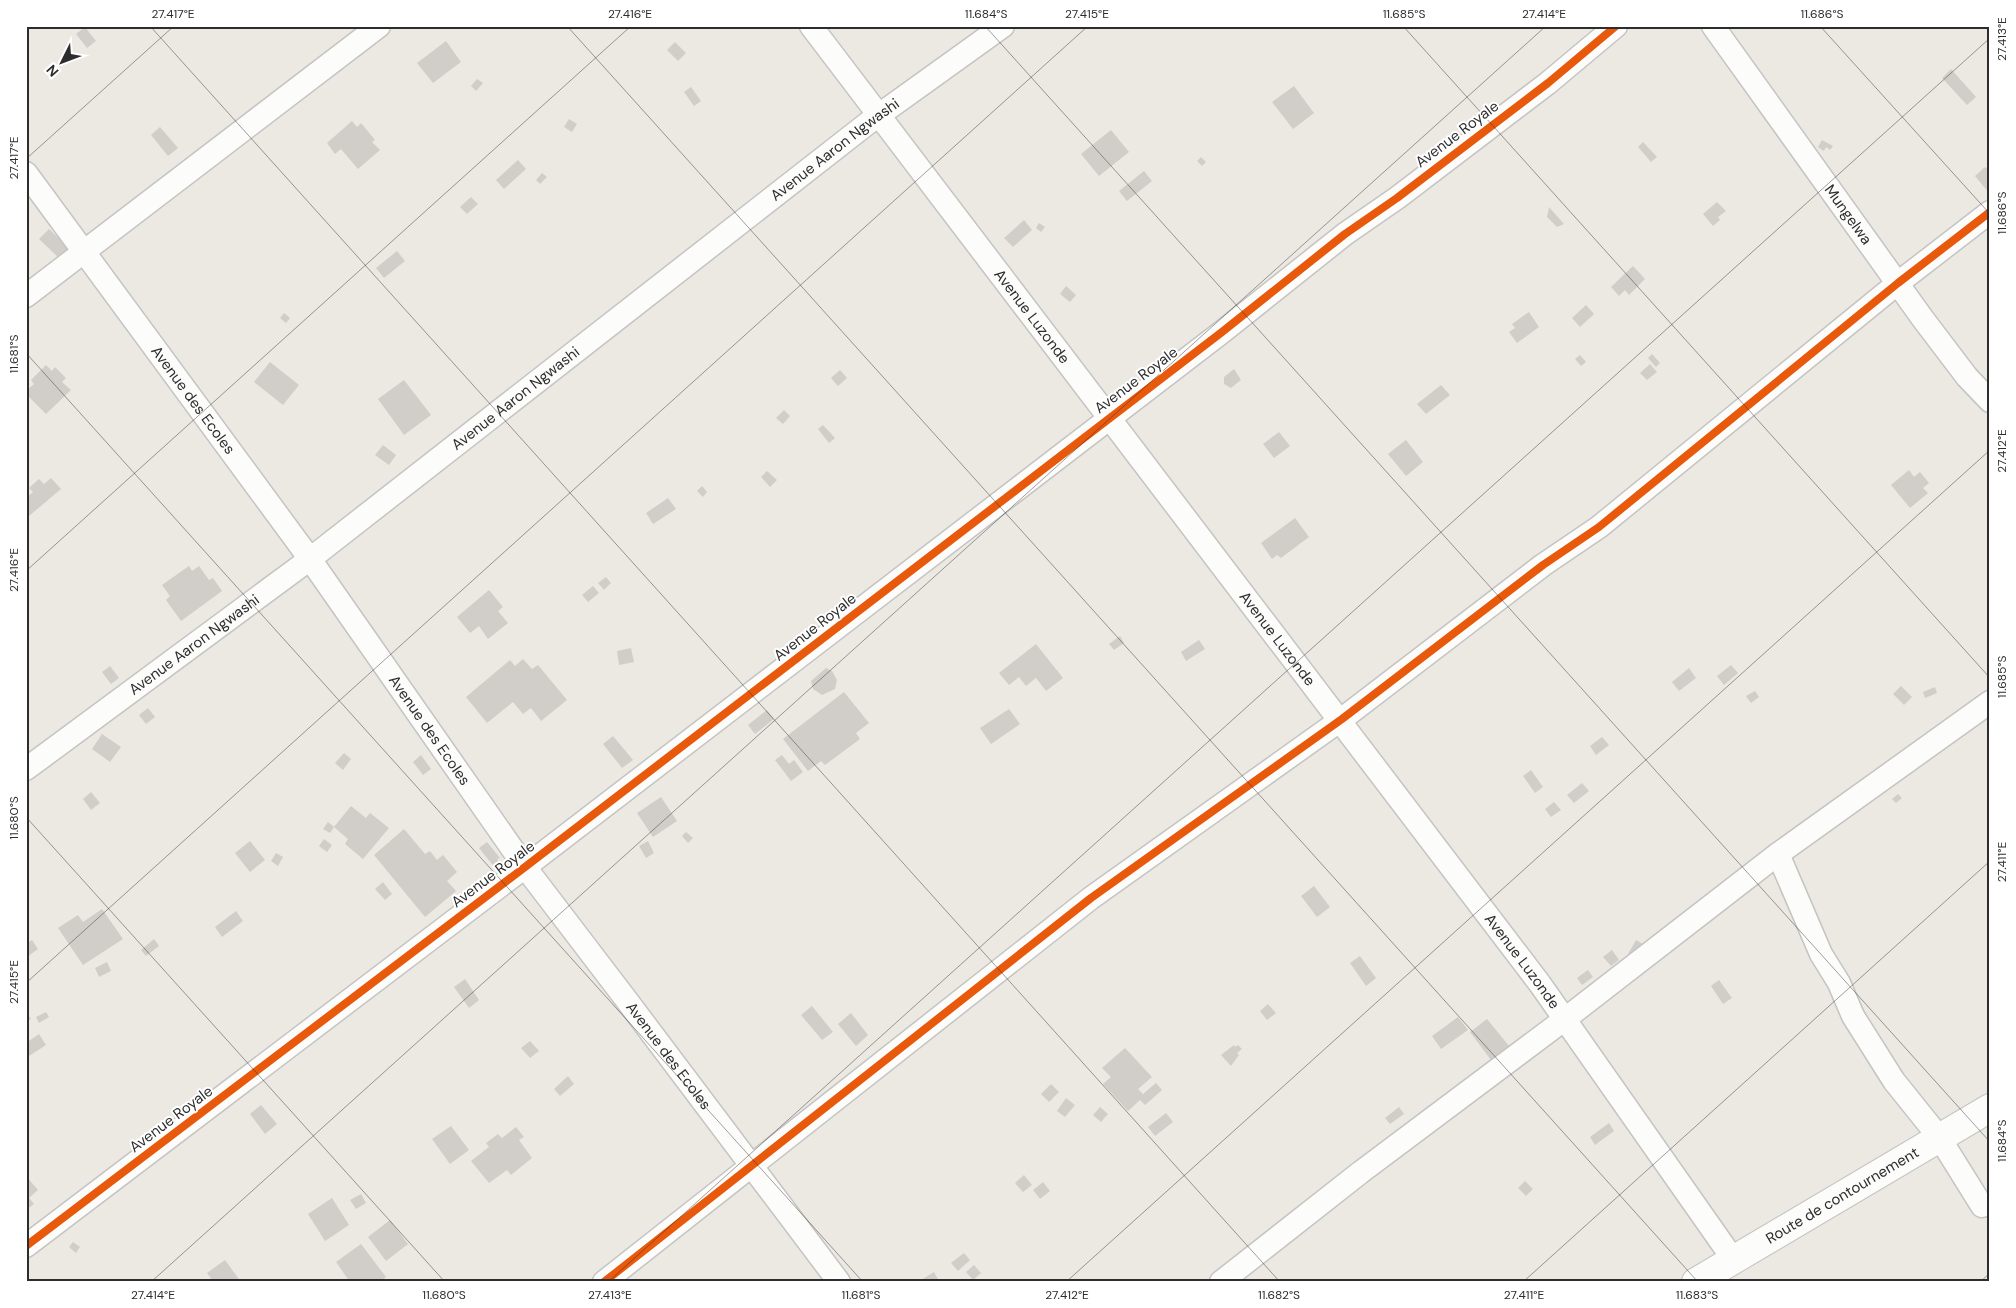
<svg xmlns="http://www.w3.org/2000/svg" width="2016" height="1308" font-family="'DM Sans',sans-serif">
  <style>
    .building { fill: #d1cec9 }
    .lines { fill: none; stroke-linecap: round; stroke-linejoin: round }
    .minor-casing { stroke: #c5c4c3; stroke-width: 25 }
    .tertiary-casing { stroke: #c5c4c3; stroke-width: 30 }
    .minor { stroke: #fcfcfb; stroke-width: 22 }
    .tertiary { stroke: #fcfcfb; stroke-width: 28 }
    .cycleway-casing { stroke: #fff; stroke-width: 11 }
    .cycleway { stroke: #e8590c; stroke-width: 8 }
    .ticks { fill: none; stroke: #2d2d2d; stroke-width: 1; stroke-opacity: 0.45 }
    .labels { text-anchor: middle; stroke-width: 4; stroke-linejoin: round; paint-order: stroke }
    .street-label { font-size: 15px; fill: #2d2d2d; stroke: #fff }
    .neatline { fill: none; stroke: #2d2d2d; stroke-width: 2 }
    .ticks-label { font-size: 12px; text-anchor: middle; fill: #2d2d2d }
  </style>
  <rect width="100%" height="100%" fill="#ece8e2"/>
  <g class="building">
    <path d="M85 27 96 41 87 48 76 34Z"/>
    <path d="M446 41 461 62 433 83 417 63Z"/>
    <path d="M675 42 686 53 678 61 667 50Z"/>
    <path d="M1951 69 1976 97 1967 105 1942 78Z"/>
    <path d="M477 79 483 83 476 91 471 86Z"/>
    <path d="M1294 86 1314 113 1293 129 1272 102Z"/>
    <path d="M691 87 701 101 694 106 684 92Z"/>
    <path d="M569 119 577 124 572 132 564 127Z"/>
    <path d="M352 121 357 127 361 123 375 140 372 142 380 150 358 169 341 149 335 154 327 143Z"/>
    <path d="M160 127 178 148 168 156 151 135Z"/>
    <path d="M1111 130 1129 152 1099 176 1081 154Z"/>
    <path d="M1822 140 1833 146 1830 150 1826 147 1824 151 1818 147Z"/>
    <path d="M1643 142 1657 157 1651 162 1638 147Z"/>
    <path d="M1201 157 1206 162 1202 166 1197 161Z"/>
    <path d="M518 160 526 169 504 189 496 180Z"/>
    <path d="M1985 167 1990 172V194L1975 176Z"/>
    <path d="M1144 171 1152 181 1127 201 1119 191Z"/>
    <path d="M542 173 547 177 540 184 536 180Z"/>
    <path d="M471 197 478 204 467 214 460 207Z"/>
    <path d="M1717 202 1726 211 1718 217 1720 220 1713 226 1703 214Z"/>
    <path d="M1549 207 1564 224 1557 227 1547 217Z"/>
    <path d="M1024 220 1032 230 1013 247 1004 238Z"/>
    <path d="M1039 223 1045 227 1041 232 1036 228Z"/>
    <path d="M49 229 69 248 59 258 39 239Z"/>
    <path d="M397 251 405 261 384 278 376 268Z"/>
    <path d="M1633 266 1645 279 1629 295 1625 290 1619 296 1611 287Z"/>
    <path d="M1066 286 1076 295 1070 302 1060 294Z"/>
    <path d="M1586 305 1594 314 1580 327 1572 318Z"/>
    <path d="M1529 312 1539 327 1517 343 1509 332 1515 328 1512 324Z"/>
    <path d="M284 313 290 318 286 323 280 318Z"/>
    <path d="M1652 354 1660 363 1656 367 1648 358Z"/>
    <path d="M1580 355 1586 362 1581 366 1575 359Z"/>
    <path d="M270 362 299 385 283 405 254 382Z"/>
    <path d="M1650 364 1657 372 1647 380 1640 373Z"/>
    <path d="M46 365 52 371 55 367 66 378 62 382 71 390 46 414 26 394V391L34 384 31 380Z"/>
    <path d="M1234 369 1241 380 1231 388 1224 384V377Z"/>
    <path d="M840 370 847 378 838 386 831 378Z"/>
    <path d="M404 380 431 415 404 435 378 399Z"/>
    <path d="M1441 385 1450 395 1426 414 1417 404Z"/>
    <path d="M784 410 790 416 783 424 776 418Z"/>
    <path d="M823 425 835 438 829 443 818 429Z"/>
    <path d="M1279 432 1290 446 1274 458 1263 444Z"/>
    <path d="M1406 440 1423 462 1406 476 1388 454Z"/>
    <path d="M383 445 396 455 389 465 375 455Z"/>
    <path d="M1909 470 1914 477 1920 472 1929 483 1923 488 1928 493 1910 508 1891 485Z"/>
    <path d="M767 471 777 480 770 487 761 477Z"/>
    <path d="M51 478 61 489 29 516 26 513V498L33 492 29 488 39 479 44 484Z"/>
    <path d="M702 486 707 492 703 497 697 491Z"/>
    <path d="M668 498 676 509 653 524 646 513Z"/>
    <path d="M1295 518 1309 537 1281 558 1277 555 1272 559 1261 543Z"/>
    <path d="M189 566 192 571 199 566 209 580 213 578 222 591 181 621 166 600 170 596 162 585Z"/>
    <path d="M606 577 611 583 604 590 598 583Z"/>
    <path d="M593 586 599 593 588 602 582 595Z"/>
    <path d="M489 590 503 607 498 611 508 623 488 639 479 626 470 633 457 617Z"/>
    <path d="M1120 636 1124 643 1114 650 1109 644Z"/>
    <path d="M1199 640 1205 649 1186 661 1181 652Z"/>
    <path d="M1036 644 1063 678 1046 691 1036 678 1026 686 1019 677 1009 685 999 673Z"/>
    <path d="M631 648 634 662 619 665 617 651Z"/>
    <path d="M523 659 532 669 538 665 567 700 541 721 531 708 523 714 513 702 487 723 466 697 510 660 515 666Z"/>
    <path d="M1731 665 1738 673 1724 685 1717 676Z"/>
    <path d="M110 666 119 678 111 684 102 672Z"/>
    <path d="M826 668 832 671 837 680 835 689 822 695 813 689 811 681Z"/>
    <path d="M1689 668 1696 678 1679 691 1672 682Z"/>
    <path d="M1901 686 1912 697 1904 705 1893 694Z"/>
    <path d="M1935 687 1937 693 1925 698 1923 692Z"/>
    <path d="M1755 691 1759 697 1751 703 1746 696Z"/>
    <path d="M844 692 869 723 856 733 860 739 825 765 821 761 808 771 783 739Z"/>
    <path d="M148 708 155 717 146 724 139 715Z"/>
    <path d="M1009 709 1020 724 991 744 980 728Z"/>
    <path d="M767 710 774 719 755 734 748 725Z"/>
    <path d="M102 734 121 747 110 762 92 749Z"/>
    <path d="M613 736 633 760 622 768 603 744Z"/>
    <path d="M1602 737 1609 745 1596 755 1590 746Z"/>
    <path d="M344 753 351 759 343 770 335 763Z"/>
    <path d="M421 755 431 769 423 775 413 762Z"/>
    <path d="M782 755 789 764 794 760 803 772 791 781 775 760Z"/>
    <path d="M1531 770 1543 787 1535 793 1523 776Z"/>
    <path d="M1582 783 1589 791 1574 803 1567 795Z"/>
    <path d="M91 792 100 803 91 810 83 799Z"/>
    <path d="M1898 794 1902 798 1896 803 1892 799Z"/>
    <path d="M661 797 677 821 653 837 637 813Z"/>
    <path d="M1554 802 1561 810 1551 817 1545 809Z"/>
    <path d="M351 806 366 818 370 813 389 828 363 859 345 844 348 839 334 827Z"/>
    <path d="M328 822 334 827 330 833 323 829Z"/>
    <path d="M404 829 425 854 430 851 437 860 443 855 457 872 447 881 456 891 425 917 374 855Z"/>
    <path d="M686 832 693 838 688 843 682 836Z"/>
    <path d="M324 839 332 845 327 852 319 846Z"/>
    <path d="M250 841 265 860 250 872 235 853Z"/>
    <path d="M648 841 654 853 646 858 639 846Z"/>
    <path d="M487 842 500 858 497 859 501 864 495 868 479 848Z"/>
    <path d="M276 853 283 857 278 866 271 861Z"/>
    <path d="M383 882 392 894 385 900 375 889Z"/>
    <path d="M1314 886 1330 907 1317 917 1301 896Z"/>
    <path d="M102 909 123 939 83 965 58 928 78 915 83 922Z"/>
    <path d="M236 911 243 921 222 937 215 927Z"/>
    <path d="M154 939 159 946 146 956 141 950Z"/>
    <path d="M32 940 38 949 27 957 26 944Z"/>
    <path d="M1636 940 1643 944 1635 958 1628 954Z"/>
    <path d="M1612 950 1619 960 1611 966 1603 957Z"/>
    <path d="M1360 956 1376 978 1366 986 1350 963Z"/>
    <path d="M107 962 111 971 99 977 95 968Z"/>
    <path d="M1588 970 1593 977 1582 985 1577 978Z"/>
    <path d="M465 979 479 1000 469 1008 454 987Z"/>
    <path d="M1719 980 1732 998 1723 1004 1711 986Z"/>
    <path d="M1268 1004 1276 1013 1267 1020 1260 1011Z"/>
    <path d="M812 1006 833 1032 822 1040 801 1015Z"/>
    <path d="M26 1012 31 1019 26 1022Z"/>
    <path d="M46 1012 49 1017 39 1023 36 1017Z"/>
    <path d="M851 1013 868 1035 856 1046 838 1024Z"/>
    <path d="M1458 1017 1468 1030 1441 1049 1432 1036Z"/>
    <path d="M1487 1019 1509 1046 1491 1060 1470 1032Z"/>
    <path d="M39 1034 46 1045 29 1056 26 1053V1043Z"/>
    <path d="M530 1041 539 1051 530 1058 521 1048Z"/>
    <path d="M1234 1045 1235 1047 1238 1045 1242 1049 1237 1053 1239 1055 1231 1066 1221 1055Z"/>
    <path d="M1125 1048 1152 1077 1138 1089 1143 1094 1156 1083 1162 1090 1145 1105 1140 1100 1128 1111 1103 1084 1111 1077 1102 1068Z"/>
    <path d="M568 1076 574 1084 560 1096 554 1089Z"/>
    <path d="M1051 1084 1059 1092 1049 1102 1041 1094Z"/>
    <path d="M1066 1098 1075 1105 1065 1117 1057 1111Z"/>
    <path d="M261 1105 277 1124 265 1134 250 1114Z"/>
    <path d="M1100 1107 1108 1114 1101 1122 1093 1115Z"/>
    <path d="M1399 1107 1404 1114 1390 1124 1385 1118Z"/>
    <path d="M1166 1113 1173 1122 1155 1136 1148 1127Z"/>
    <path d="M1609 1123 1614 1131 1595 1145 1590 1137Z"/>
    <path d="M451 1126 469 1150 450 1164 432 1139Z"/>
    <path d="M516 1127 524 1137 519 1140 532 1158 511 1175 507 1170 489 1183 471 1161 489 1147 486 1143 498 1134 502 1138Z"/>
    <path d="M1024 1175 1032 1185 1023 1192 1015 1183Z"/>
    <path d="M26 1176 38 1190 29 1198 34 1204 26 1210Z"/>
    <path d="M1525 1181 1533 1189 1526 1196 1518 1188Z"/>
    <path d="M1043 1182 1050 1191 1040 1199 1033 1190Z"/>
    <path d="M361 1194 366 1203 356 1209 350 1200Z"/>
    <path d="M332 1198 349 1225 325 1241 308 1214Z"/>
    <path d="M390 1220 408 1244 386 1261 368 1237Z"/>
    <path d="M73 1242 80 1247 76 1253 69 1247Z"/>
    <path d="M361 1244 386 1277 380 1282H350L336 1262Z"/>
    <path d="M964 1253 970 1260 958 1271 951 1263Z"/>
    <path d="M225 1260 241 1282H210L212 1280 207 1273Z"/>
    <path d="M974 1265 981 1273 973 1280 966 1272Z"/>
    <path d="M934 1272 939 1281 938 1282H918Z"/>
  </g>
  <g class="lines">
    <defs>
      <g id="minor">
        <path id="s1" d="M811 26 1540 984 1733 1259"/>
        <path id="s2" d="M1713 26 1923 319 1967 377 1990 401"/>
        <path id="s3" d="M26 173 310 559 525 867 625 998 839 1282"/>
        <path d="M26 296 379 26"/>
        <path id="s4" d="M26 769 310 559 868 123 1003 26"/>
        <path d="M1778 854 1821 954 1839 983 1853 1016 1894 1081 1939 1137 1982 1206"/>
        <path d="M26 1246 525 867 1222 332 1345 234 1397 198 1548 83 1616 26"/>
        <path d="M604 1282 1091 898 1342 719 1543 565 1599 527 1898 283 1990 212"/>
        <path d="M1221 1282 1361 1172 1565 1019 1778 854 1990 702"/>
      </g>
      <g id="tertiary">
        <path id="s5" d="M1696 1282 1990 1108"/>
      </g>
    </defs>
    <use href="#minor" class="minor-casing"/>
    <use href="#tertiary" class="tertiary-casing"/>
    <use href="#minor" class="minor"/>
    <use href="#tertiary" class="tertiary"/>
    <defs>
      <g id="cycleway">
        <path d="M26 1246 525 867 1222 332 1345 234 1397 198 1548 83 1616 26"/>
        <path d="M604 1282 1091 898 1342 719 1543 565 1599 527 1898 283 1990 212"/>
      </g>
    </defs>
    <use href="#cycleway" class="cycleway-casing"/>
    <use href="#cycleway" class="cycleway"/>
  </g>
  <path class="ticks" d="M150 26 1280 1282M567 26 1698 1282M985 26 1990 1142M1403 26 1990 678M1820 26 1990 214M26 159 174 26M26 353 863 1282M26 571 631 26M26 817 445 1282M26 983 1088 26M26 1281 27 1282M151 1282 1546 26M608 1282 1990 38M1066 1282 1990 450M1523 1282 1990 861M1980 1282 1990 1273"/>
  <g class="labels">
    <g class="street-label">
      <text transform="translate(1457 134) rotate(-37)" y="5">Avenue Royale</text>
      <text dy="5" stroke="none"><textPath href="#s4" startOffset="1019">Avenue Aaron Ngwashi</textPath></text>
      <text dy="5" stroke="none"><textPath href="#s2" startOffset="232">Mungelwa</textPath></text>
      <text dy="5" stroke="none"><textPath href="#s1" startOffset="365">Avenue Luzonde</textPath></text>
      <text transform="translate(1136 380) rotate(-37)" y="5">Avenue Royale</text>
      <text dy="5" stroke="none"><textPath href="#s4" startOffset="614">Avenue Aaron Ngwashi</textPath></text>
      <text dy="5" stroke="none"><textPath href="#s3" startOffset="282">Avenue des Ecoles</textPath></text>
      <text transform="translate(815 627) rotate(-38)" y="5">Avenue Royale</text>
      <text dy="5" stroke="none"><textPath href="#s1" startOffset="770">Avenue Luzonde</textPath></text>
      <text dy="5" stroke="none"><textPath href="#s4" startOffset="209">Avenue Aaron Ngwashi</textPath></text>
      <text dy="5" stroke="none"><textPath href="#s3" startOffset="688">Avenue des Ecoles</textPath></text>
      <text transform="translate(493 874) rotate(-37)" y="5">Avenue Royale</text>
      <text dy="5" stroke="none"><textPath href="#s1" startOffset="1175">Avenue Luzonde</textPath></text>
      <text dy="5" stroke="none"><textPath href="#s3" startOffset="1092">Avenue des Ecoles</textPath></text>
      <text transform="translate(171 1119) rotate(-37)" y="5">Avenue Royale</text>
      <text dy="5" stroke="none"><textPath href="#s5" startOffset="170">Route de contournement</textPath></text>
    </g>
  </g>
  <rect width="2016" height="1308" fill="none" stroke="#ffffff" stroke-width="55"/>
  <g transform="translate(62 62) rotate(228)" stroke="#ffffff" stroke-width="4" paint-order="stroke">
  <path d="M0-4L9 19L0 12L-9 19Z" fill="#2d2d2d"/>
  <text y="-8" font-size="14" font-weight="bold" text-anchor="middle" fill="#2d2d2d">N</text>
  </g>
  <rect x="28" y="28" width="1960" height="1252" class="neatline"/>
  <g class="ticks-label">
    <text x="173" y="18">27.417°E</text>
    <text x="630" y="18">27.416°E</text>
    <text x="986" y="18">11.684°S</text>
    <text x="1087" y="18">27.415°E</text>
    <text x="1404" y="18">11.685°S</text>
    <text x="1544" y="18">27.414°E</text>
    <text x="1822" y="18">11.686°S</text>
    <text transform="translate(2002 39) rotate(-90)" y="4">27.413°E</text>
    <text transform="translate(14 158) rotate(-90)" y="4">27.417°E</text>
    <text transform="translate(2002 213) rotate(-90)" y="4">11.686°S</text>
    <text transform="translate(14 354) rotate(-90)" y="4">11.681°S</text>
    <text transform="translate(2002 451) rotate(-90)" y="4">27.412°E</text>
    <text transform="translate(14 570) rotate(-90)" y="4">27.416°E</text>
    <text transform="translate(2002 677) rotate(-90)" y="4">11.685°S</text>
    <text transform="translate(14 818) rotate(-90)" y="4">11.680°S</text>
    <text transform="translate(2002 862) rotate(-90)" y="4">27.411°E</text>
    <text transform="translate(14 982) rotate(-90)" y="4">27.415°E</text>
    <text transform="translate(2002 1141) rotate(-90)" y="4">11.684°S</text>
    <text x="153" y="1299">27.414°E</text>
    <text x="444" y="1299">11.680°S</text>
    <text x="610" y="1299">27.413°E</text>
    <text x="861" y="1299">11.681°S</text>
    <text x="1067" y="1299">27.412°E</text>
    <text x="1279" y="1299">11.682°S</text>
    <text x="1524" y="1299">27.411°E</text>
    <text x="1697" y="1299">11.683°S</text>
  </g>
</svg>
